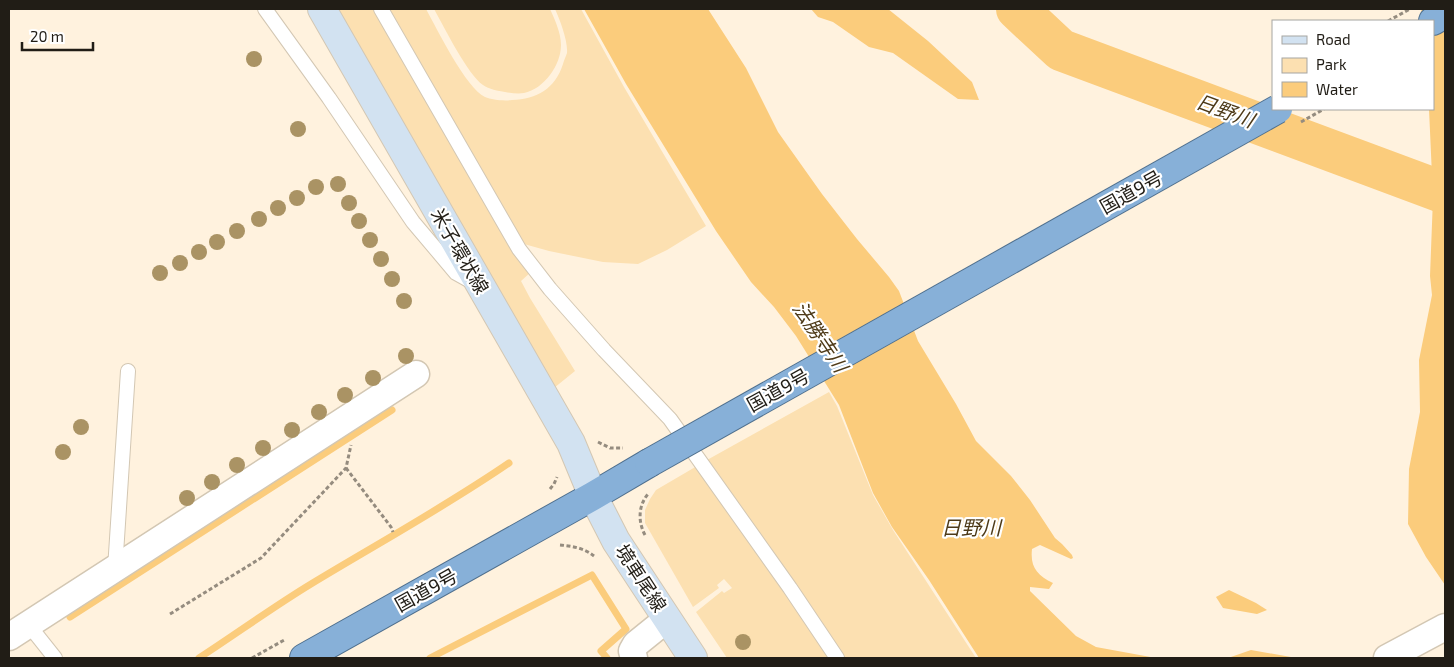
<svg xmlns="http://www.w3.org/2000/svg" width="1454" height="667" font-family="'Exo 2','Noto Sans JP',sans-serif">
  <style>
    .green { fill: #fce0b1 }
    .water { fill: #fbcc7c }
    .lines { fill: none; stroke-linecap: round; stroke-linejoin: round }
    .stream { stroke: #fbcc7c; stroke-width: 7 }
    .river { stroke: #fbcc7c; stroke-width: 42 }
    .service-casing { stroke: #d3c7b3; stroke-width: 16 }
    .minor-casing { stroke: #d3c7b3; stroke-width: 29 }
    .secondary-casing { stroke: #d3c7b3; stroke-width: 30 }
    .trunk-casing { stroke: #50708e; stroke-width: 30 }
    .path { stroke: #958c7f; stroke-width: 3; stroke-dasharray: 4 2.5; stroke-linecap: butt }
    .service { stroke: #fff; stroke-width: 14 }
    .minor { stroke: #fff; stroke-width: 26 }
    .secondary { stroke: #d2e2f1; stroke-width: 28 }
    .trunk { stroke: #87b0d8; stroke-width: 28 }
    .trunk-bridge-casing { stroke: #50708e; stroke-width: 30; stroke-linecap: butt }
    .path-bridge { stroke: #958c7f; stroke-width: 3; stroke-dasharray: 4 2.5; stroke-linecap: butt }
    .trunk-bridge { stroke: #87b0d8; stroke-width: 28 }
    .tree { fill: #aa9364 }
    .labels { text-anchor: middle; stroke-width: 4.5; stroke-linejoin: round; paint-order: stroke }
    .street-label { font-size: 19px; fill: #211d16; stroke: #fff }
    .water-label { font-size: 20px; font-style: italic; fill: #4e3a18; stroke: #fff }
  </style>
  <rect width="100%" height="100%" fill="#fff2de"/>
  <g class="green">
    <path d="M334 9H373L489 211 531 272 521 281 530 298 575 371 554 388Z"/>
    <path d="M387 9H426C437 29 466 88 485 97 492 100 504 101 512 100 537 99 555 89 563 64 564 60 566 56 567 53 568 41 560 20 555 9H581L624 87 706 226 667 250 638 264 603 262 549 251 524 244 466 147Z"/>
    <path d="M434 9H550C555 20 561 33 561 45 561 65 544 89 524 93 518 94 511 93 505 92 498 91 489 89 483 85 468 75 444 27 434 9Z"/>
    <path d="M829 392 837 406 873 495 893 530 976 658H842L707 460Z"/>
    <path d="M697 466 829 658H727L696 612 722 591 724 593 732 588 724 579 717 585 719 588 693 607 645 523V510L650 499 656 490Z"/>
  </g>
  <g class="water">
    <path d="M584 9H708L746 68 778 132 822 194 857 239 889 277 899 291 918 341 956 404 976 441 1011 476 1030 500 1055 538 1062 544 1072 555 1073 558 1071 559 1040 545 1032 549C1030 567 1037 575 1053 583L1049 589 1030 587V591L1076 636 1096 647 1156 658H979L929 580 892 527 873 493 839 405 796 336 774 307 751 282 716 231 626 84Z"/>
    <path d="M811 9H888L928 41 972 82 979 100 958 99 893 53 869 47 833 22 818 17Z"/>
    <path d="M1421 9H1445V585L1426 557 1408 524 1409 469 1420 412 1419 360 1432 295 1430 276 1433 198 1429 109H1433V21H1423Z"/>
    <path d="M1229 590 1256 603 1267 610 1257 614 1223 608 1216 597Z"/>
    <path d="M1251 650 1291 657 1295 658H1228Z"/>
  </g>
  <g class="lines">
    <g class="stream">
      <path d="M70 617 392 410"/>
      <path d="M199 658C236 634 273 607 311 584 377 544 445 507 509 463"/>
      <path d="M430 658 592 575 626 629 601 651 607 658"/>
    </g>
    <path class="river" d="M1017 9 1061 50 1445 193"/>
    <defs>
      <g id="service">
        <path d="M265 9 329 98 413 222 456 273 474 283"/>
        <path d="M381 9 519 249 550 289 604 350 670 419 790 588 837 658"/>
        <path d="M115 569 128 371"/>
        <path d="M28 624 55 658"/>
      </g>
      <g id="minor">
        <path d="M9 637 416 374"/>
        <path d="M634 658 632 651 636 644 667 619"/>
        <path d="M1387 658 1445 627"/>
      </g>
      <path id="secondary" d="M322 9 571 443 593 496 616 541 693 658"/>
      <g id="trunk">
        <path d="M1433 21 1445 14"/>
        <path d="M304 658 593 496 649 463"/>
      </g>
    </defs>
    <use href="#service" class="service-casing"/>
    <use href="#minor" class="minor-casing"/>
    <use href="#secondary" class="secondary-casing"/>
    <use href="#trunk" class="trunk-casing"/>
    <g class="path">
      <path d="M1388 21 1410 9"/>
      <path d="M598 442 610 448H623"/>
      <path d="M346 468 391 527 393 532"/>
      <path d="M550 489 554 484 557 477"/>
      <path d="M645 535C638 522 638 506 648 494"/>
      <path d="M560 545C572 546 584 548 594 556"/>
      <path d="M170 614 261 558 346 468 351 445"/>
      <path d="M252 658 286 639"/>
    </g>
    <use href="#service" class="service"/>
    <use href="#minor" class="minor"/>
    <use href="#secondary" class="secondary"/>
    <use href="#trunk" class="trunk"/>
    <defs>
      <path id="trunk-bridge" d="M649 463 1278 109"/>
    </defs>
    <use href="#trunk-bridge" class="trunk-bridge-casing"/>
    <path class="path-bridge" d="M1301 122 1324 109"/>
    <use href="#trunk-bridge" class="trunk-bridge"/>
  </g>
  <g class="tree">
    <circle cx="254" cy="59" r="8"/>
    <circle cx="298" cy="129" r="8"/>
    <circle cx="338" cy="184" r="8"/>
    <circle cx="316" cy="187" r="8"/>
    <circle cx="297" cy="198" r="8"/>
    <circle cx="349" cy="203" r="8"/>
    <circle cx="278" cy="208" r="8"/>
    <circle cx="259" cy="219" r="8"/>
    <circle cx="359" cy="221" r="8"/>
    <circle cx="237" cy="231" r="8"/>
    <circle cx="370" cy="240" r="8"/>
    <circle cx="217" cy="242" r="8"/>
    <circle cx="199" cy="252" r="8"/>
    <circle cx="381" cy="259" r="8"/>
    <circle cx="180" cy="263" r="8"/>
    <circle cx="160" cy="273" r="8"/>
    <circle cx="392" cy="279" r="8"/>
    <circle cx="404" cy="301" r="8"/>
    <circle cx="406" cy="356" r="8"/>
    <circle cx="373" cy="378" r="8"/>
    <circle cx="345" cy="395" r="8"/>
    <circle cx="319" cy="412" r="8"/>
    <circle cx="81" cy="427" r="8"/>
    <circle cx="292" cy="430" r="8"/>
    <circle cx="263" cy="448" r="8"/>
    <circle cx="63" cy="452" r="8"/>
    <circle cx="237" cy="465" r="8"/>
    <circle cx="212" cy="482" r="8"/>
    <circle cx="187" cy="498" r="8"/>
    <circle cx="743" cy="642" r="8"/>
  </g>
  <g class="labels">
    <g class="street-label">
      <text transform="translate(1131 192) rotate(-29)" y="7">国道9号</text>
      <text transform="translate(460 251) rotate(60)" y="7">米子環状線</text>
      <text transform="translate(778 390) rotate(-29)" y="7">国道9号</text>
      <text transform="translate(641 578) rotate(57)" y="7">境車尾線</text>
      <text transform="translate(426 590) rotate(-29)" y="7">国道9号</text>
    </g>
    <g class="water-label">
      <text transform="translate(1225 111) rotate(20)" y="7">日野川</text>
      <text transform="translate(820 337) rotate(56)" y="7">法勝寺川</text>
      <text x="971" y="535">日野川</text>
    </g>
  </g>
  <rect width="1454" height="667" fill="none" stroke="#211d16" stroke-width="20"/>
  <rect x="1272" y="20" width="162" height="90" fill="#ffffff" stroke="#a6a5a2"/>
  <rect x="1282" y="36" width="25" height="8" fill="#d2e2f1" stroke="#a6a5a2"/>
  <text x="1316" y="45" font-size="15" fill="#211d16">Road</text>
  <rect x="1282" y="58" width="25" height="15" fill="#fce0b1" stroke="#a6a5a2"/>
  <text x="1316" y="70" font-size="15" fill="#211d16">Park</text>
  <rect x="1282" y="82" width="25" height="15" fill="#fbcc7c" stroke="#a6a5a2"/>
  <text x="1316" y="95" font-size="15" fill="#211d16">Water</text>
  <path d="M22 42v8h71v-8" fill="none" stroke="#211d16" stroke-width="2.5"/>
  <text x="30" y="42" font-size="15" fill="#211d16" stroke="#ffffff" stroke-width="4" paint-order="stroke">20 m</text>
</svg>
